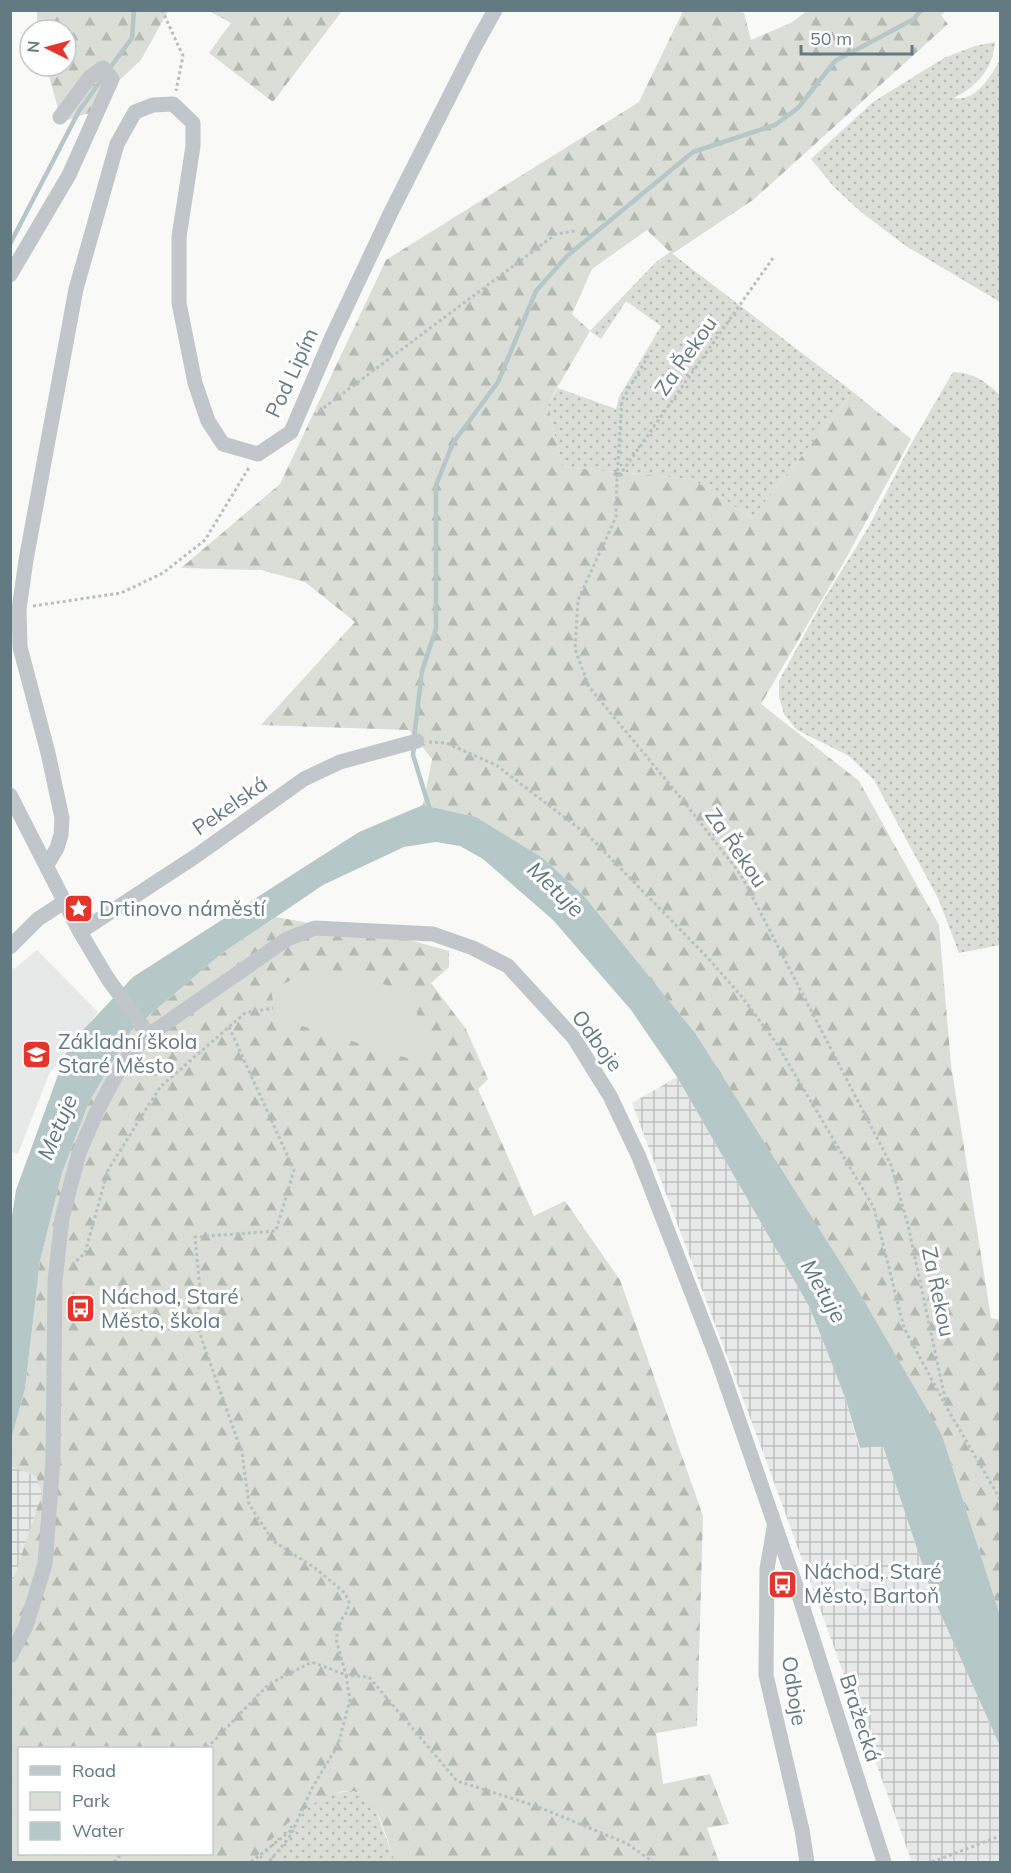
<svg xmlns="http://www.w3.org/2000/svg" width="1011" height="1873" font-family="Mulish,sans-serif">
  <style>
    .built { fill: #e7e9e8 }
    .industrial { fill: url(#industrial-grid) }
    .grass { fill: url(#grass-dots) }
    .forest { fill: url(#forest-firs); fill-rule: evenodd }
    .park { fill: #daded6 }
    .water { fill: #b6c7c8 }
    .lines { fill: none; stroke-linecap: round; stroke-linejoin: round }
    .stream { stroke: #b6c7c8; stroke-width: 4.5 }
    .path { stroke: #babfc1; stroke-width: 3; stroke-dasharray: 3 3; stroke-linecap: butt }
    .minor { stroke: #c0c6c9; stroke-width: 15 }
    .labels { text-anchor: middle; stroke-width: 6; stroke-linejoin: round; paint-order: stroke }
    .street-label { font-size: 21px; fill: #647a82; stroke: #fff }
    .poi-label { font-size: 21px; fill: #647a82; stroke: #fff; text-anchor: start }
    .water-label { font-size: 22px; font-style: italic; fill: #5e797c; stroke: #fff }
  </style>
  <defs>
    <pattern id="industrial-grid" width="8" height="8" patternUnits="userSpaceOnUse" patternTransform="scale(1.5)"><rect width="8" height="8" fill="#e7e9e8"/><path d="M0 4h8M4 0v8" fill="none" stroke="#bfc2c1"/></pattern>
    <pattern id="grass-dots" width="8" height="8" patternUnits="userSpaceOnUse" patternTransform="scale(1.5)"><rect width="8" height="8" fill="#daded6"/><path d="M2 2h.1M6 6h.1" fill="none" stroke="#b4b9b3" stroke-width="1.8" stroke-linecap="round"/></pattern>
    <pattern id="forest-firs" width="22" height="20" patternUnits="userSpaceOnUse" patternTransform="scale(1.5)"><rect width="22" height="20" fill="#daded6"/><path d="M5 1l3.5 6h-7zM16 11l3.5 6h-7z" fill="#b4b9b3"/></pattern>
  </defs>
  <rect width="100%" height="100%" fill="#f9f9f7"/>
  <path class="built" d="M37 950 98 1012 49 1074 18 1154 10 1152V966L14 969Z"/>
  <g class="industrial">
    <path d="M677 1077 810 1308 846 1400 859 1448 883 1445 933 1597 1000 1746V1862H912L767 1463 632 1103Z"/>
    <path d="M13 1466 36 1476 42 1493 11 1590 10 1472Z"/>
  </g>
  <g class="grass">
    <path d="M995 42C993 69 977 86 954 98 976 102 990 77 1000 60V302L906 246 861 212 834 187 811 159 873 102 944 58 975 46Z"/>
    <path d="M670 252 853 392 752 518 692 479 562 467 548 404 558 388 616 409 619 397 661 326 626 301 601 339 590 331 655 263Z"/>
    <path d="M953 372C974 373 985 381 1000 395V945L959 953 938 898 874 780 849 756 797 730 784 714 779 697V681L821 604 868 528 910 446Z"/>
    <path d="M350 1791 364 1794 374 1805 395 1862H254C268 1839 305 1802 331 1794 337 1793 344 1792 350 1791Z"/>
  </g>
  <g class="forest">
    <path d="M37 11H168L141 60 99 99 92 112 62 122 46 66H66V30H37Z"/>
    <path d="M209 11H342L273 102 209 53 231 23Z"/>
    <path d="M683 11H738L744 13 751 40 791 23 807 11H946L941 15 948 24 753 200 672 254 647 230 592 269 572 314 590 331 548 404 562 467 692 479 752 518 853 392 911 439 844 562 761 704 859 781 939 925 951 1065 991 1318 1000 1320V1615L942 1435 583 895 543 858 476 817 423 805 432 759 409 730 261 725 355 622 305 582 261 570 181 568 280 484 386 260 639 102Z"/>
    <path d="M276 917 342 929 377 931 449 951V967L431 983 466 1029 488 1079 478 1089 534 1216 565 1201 620 1280 703 1516 697 1726 656 1733 663 1784 710 1774 729 1824 707 1828 719 1862H395C388 1844 380 1807 365 1796 333 1773 269 1837 254 1862H11L10 1590 42 1493 36 1476 10 1466 11 1440 25 1389 40 1261 62 1173 89 1102 131 1031 221 954ZM20 1748H212V1854H20Z"/>
  </g>
  <path class="park" d="M316 968 331 970 412 992 419 1022 434 1039 407 1058 276 1018 271 990Z"/>
  <path class="water" d="M423 805 476 817 543 858 583 895 695 1033 856 1287 942 1435 1000 1615V1746L933 1597 883 1446 860 1448 846 1400 810 1308 677 1077 631 1010 553 920 483 859 460 846 436 842 404 847 323 885 221 954 131 1031 89 1102 62 1173 40 1261 25 1389 11 1440 10 1229 16 1190 69 1045 133 977 359 832Z"/>
  <g class="lines">
    <g class="stream">
      <path d="M109 69 132 38 134 10"/>
      <path d="M10 244 79 111 104 76"/>
      <path d="M414 738 422 671 436 629V485L453 443 498 382 536 291 567 256 693 152 775 125 798 108 835 61 914 19 921 10"/>
      <path d="M414 746 413 755 430 810"/>
    </g>
    <g class="path">
      <path d="M162 10 183 56 176 91"/>
      <path d="M773 258 617 479 616 517 578 600 575 649 589 687 685 803 741 875 891 1165 908 1225 947 1408 1000 1499"/>
      <path d="M314 415 556 234 575 231"/>
      <path d="M617 477 622 400 650 353"/>
      <path d="M33 606 121 593 163 573 205 540 250 466"/>
      <path d="M429 742 446 743 496 765 589 836 707 957 742 997 777 1044 874 1208 904 1328 945 1404"/>
      <path d="M229 1027 294 1170 276 1231 195 1237 201 1300 195 1320 242 1453 249 1504 273 1541 315 1568 345 1593 349 1602 347 1612 341 1620 336 1639 346 1675 369 1677 457 1781 536 1806 626 1843 653 1862"/>
      <path d="M72 1265 85 1253 108 1170 160 1087 245 1013 273 1008"/>
      <path d="M207 1748 269 1684 312 1662 346 1675 350 1700 338 1745 311 1790 291 1835 269 1862"/>
      <path d="M114 1862 121 1854"/>
      <path d="M251 1862 294 1828"/>
      <path d="M932 1862 1000 1836"/>
    </g>
    <g class="minor">
      <path d="M10 275 69 175 112 79 103 68 90 77 60 117"/>
      <path d="M10 795 80 932 108 979 149 1035"/>
      <path d="M47 865 57 848 61 835 62 818 48 753 20 647 19 609 26 560 76 289 117 144 135 112 153 105 173 104 193 123V146L179 237V303L195 383 208 421 223 444 258 454 291 432 331 339 391 212 475 46 495 10"/>
      <path d="M80 932 196 856 304 779 340 762 417 741"/>
      <path d="M10 947 38 919 64 902"/>
      <path d="M774 1528 767 1569 766 1675 802 1830 807 1862"/>
      <path d="M10 1656 26 1626 45 1564 53 1460 55 1281 62 1218 79 1153 97 1111 120 1068 133 1050 149 1035 287 939 315 928 433 934 473 948 508 966 574 1038 610 1096 639 1157 719 1363 796 1586 884 1862"/>
    </g>
  </g>
  <defs>
    <symbol id="sight-square" viewBox="-11 -11 22 22"><rect x="-9" y="-9" width="18" height="18" rx="4" fill="#e5342a" stroke="#fff"/><path d="M0-6L1.8-2.2L6-1.7L2.9 1.2L3.7 5.4L0 3.3L-3.7 5.4L-2.9 1.2L-6-1.7L-1.8-2.2Z" fill="#fff"/></symbol>
    <symbol id="school-square" viewBox="-11 -11 22 22"><rect x="-9" y="-9" width="18" height="18" rx="4" fill="#e5342a" stroke="#fff"/><path d="M0-5L7-2L0 1L-7-2ZM-4 1L0 2.5L4 1V4Q0 6-4 4Z" fill="#fff"/></symbol>
    <symbol id="bus-square" viewBox="-11 -11 22 22"><rect x="-9" y="-9" width="18" height="18" rx="4" fill="#e5342a" stroke="#fff"/><path d="M-5-6H5V4H4V6H2V4H-2V6H-4V4H-5ZM-3.5-4V0h7V-4ZM-3.5 1.2v1.5H-2V1.2ZM2 1.2v1.5H3.5V1.2Z" fill="#fff"/></symbol>
  </defs>
  <g fill-rule="evenodd">
    <use href="#sight-square" x="62" y="892" width="33" height="33"/>
    <use href="#school-square" x="20" y="1038" width="33" height="33"/>
    <use href="#bus-square" x="64" y="1292" width="33" height="33"/>
    <use href="#bus-square" x="766" y="1568" width="33" height="33"/>
  </g>
  <g class="labels">
    <g class="street-label">
      <text transform="translate(686 356) rotate(-55)" y="7">Za Řekou</text>
      <text transform="translate(292 373) rotate(-65)" y="7">Pod Lipím</text>
      <text transform="translate(230 806) rotate(-35)" y="7">Pekelská</text>
      <text transform="translate(736 848) rotate(55)" y="7">Za Řekou</text>
      <text transform="translate(597 1041) rotate(54)" y="7">Odboje</text>
      <text transform="translate(938 1292) rotate(78)" y="7">Za Řekou</text>
      <text transform="translate(794 1691) rotate(81)" y="7">Odboje</text>
      <text transform="translate(860 1718) rotate(72)" y="7">Bražecká</text>
    </g>
    <g class="poi-label">
      <text x="99" y="916">Drtinovo náměstí</text>
      <text x="58" y="1049">Základní škola<tspan x="58" dy="24">Staré Město</tspan></text>
      <text x="101" y="1304">Náchod, Staré<tspan x="101" dy="24">Město, škola</tspan></text>
      <text x="804" y="1579">Náchod, Staré<tspan x="804" dy="24">Město, Bartoň</tspan></text>
    </g>
    <g class="water-label">
      <text transform="translate(556 889) rotate(44)" y="8">Metuje</text>
      <text transform="translate(57 1127) rotate(-67)" y="8">Metuje</text>
      <text transform="translate(824 1291) rotate(60)" y="8">Metuje</text>
    </g>
  </g>
  <rect width="1011" height="1873" fill="none" stroke="#647a82" stroke-width="24"/>
  <rect x="18" y="1747" width="195" height="108" fill="#ffffff" stroke="#c1cacd" stroke-width="1.5"/>
  <rect x="30" y="1766" width="30" height="9" fill="#c0c6c9" stroke="#c1cacd" stroke-width="1.5"/>
  <text x="72" y="1777" font-size="18" fill="#647a82">Road</text>
  <rect x="30" y="1792" width="30" height="18" fill="#daded6" stroke="#c1cacd" stroke-width="1.5"/>
  <text x="72" y="1807" font-size="18" fill="#647a82">Park</text>
  <rect x="30" y="1822" width="30" height="18" fill="#b6c7c8" stroke="#c1cacd" stroke-width="1.5"/>
  <text x="72" y="1837" font-size="18" fill="#647a82">Water</text>
  <g transform="translate(48 48) rotate(275)"><circle r="28" fill="#ffffff" stroke="#c1cacd" stroke-width="1.5"/>
  <path d="M0-4.5L10 22L0 15L-10 22Z" fill="#e5342a"/>
  <text y="-9" font-size="16" font-weight="bold" text-anchor="middle" fill="#647a82">N</text>
  </g>
  <path d="M801 45v9h111v-9" fill="none" stroke="#647a82" stroke-width="3"/>
  <text x="810" y="45" font-size="18" fill="#647a82" stroke="#ffffff" stroke-width="4.5" paint-order="stroke">50 m</text>
</svg>
